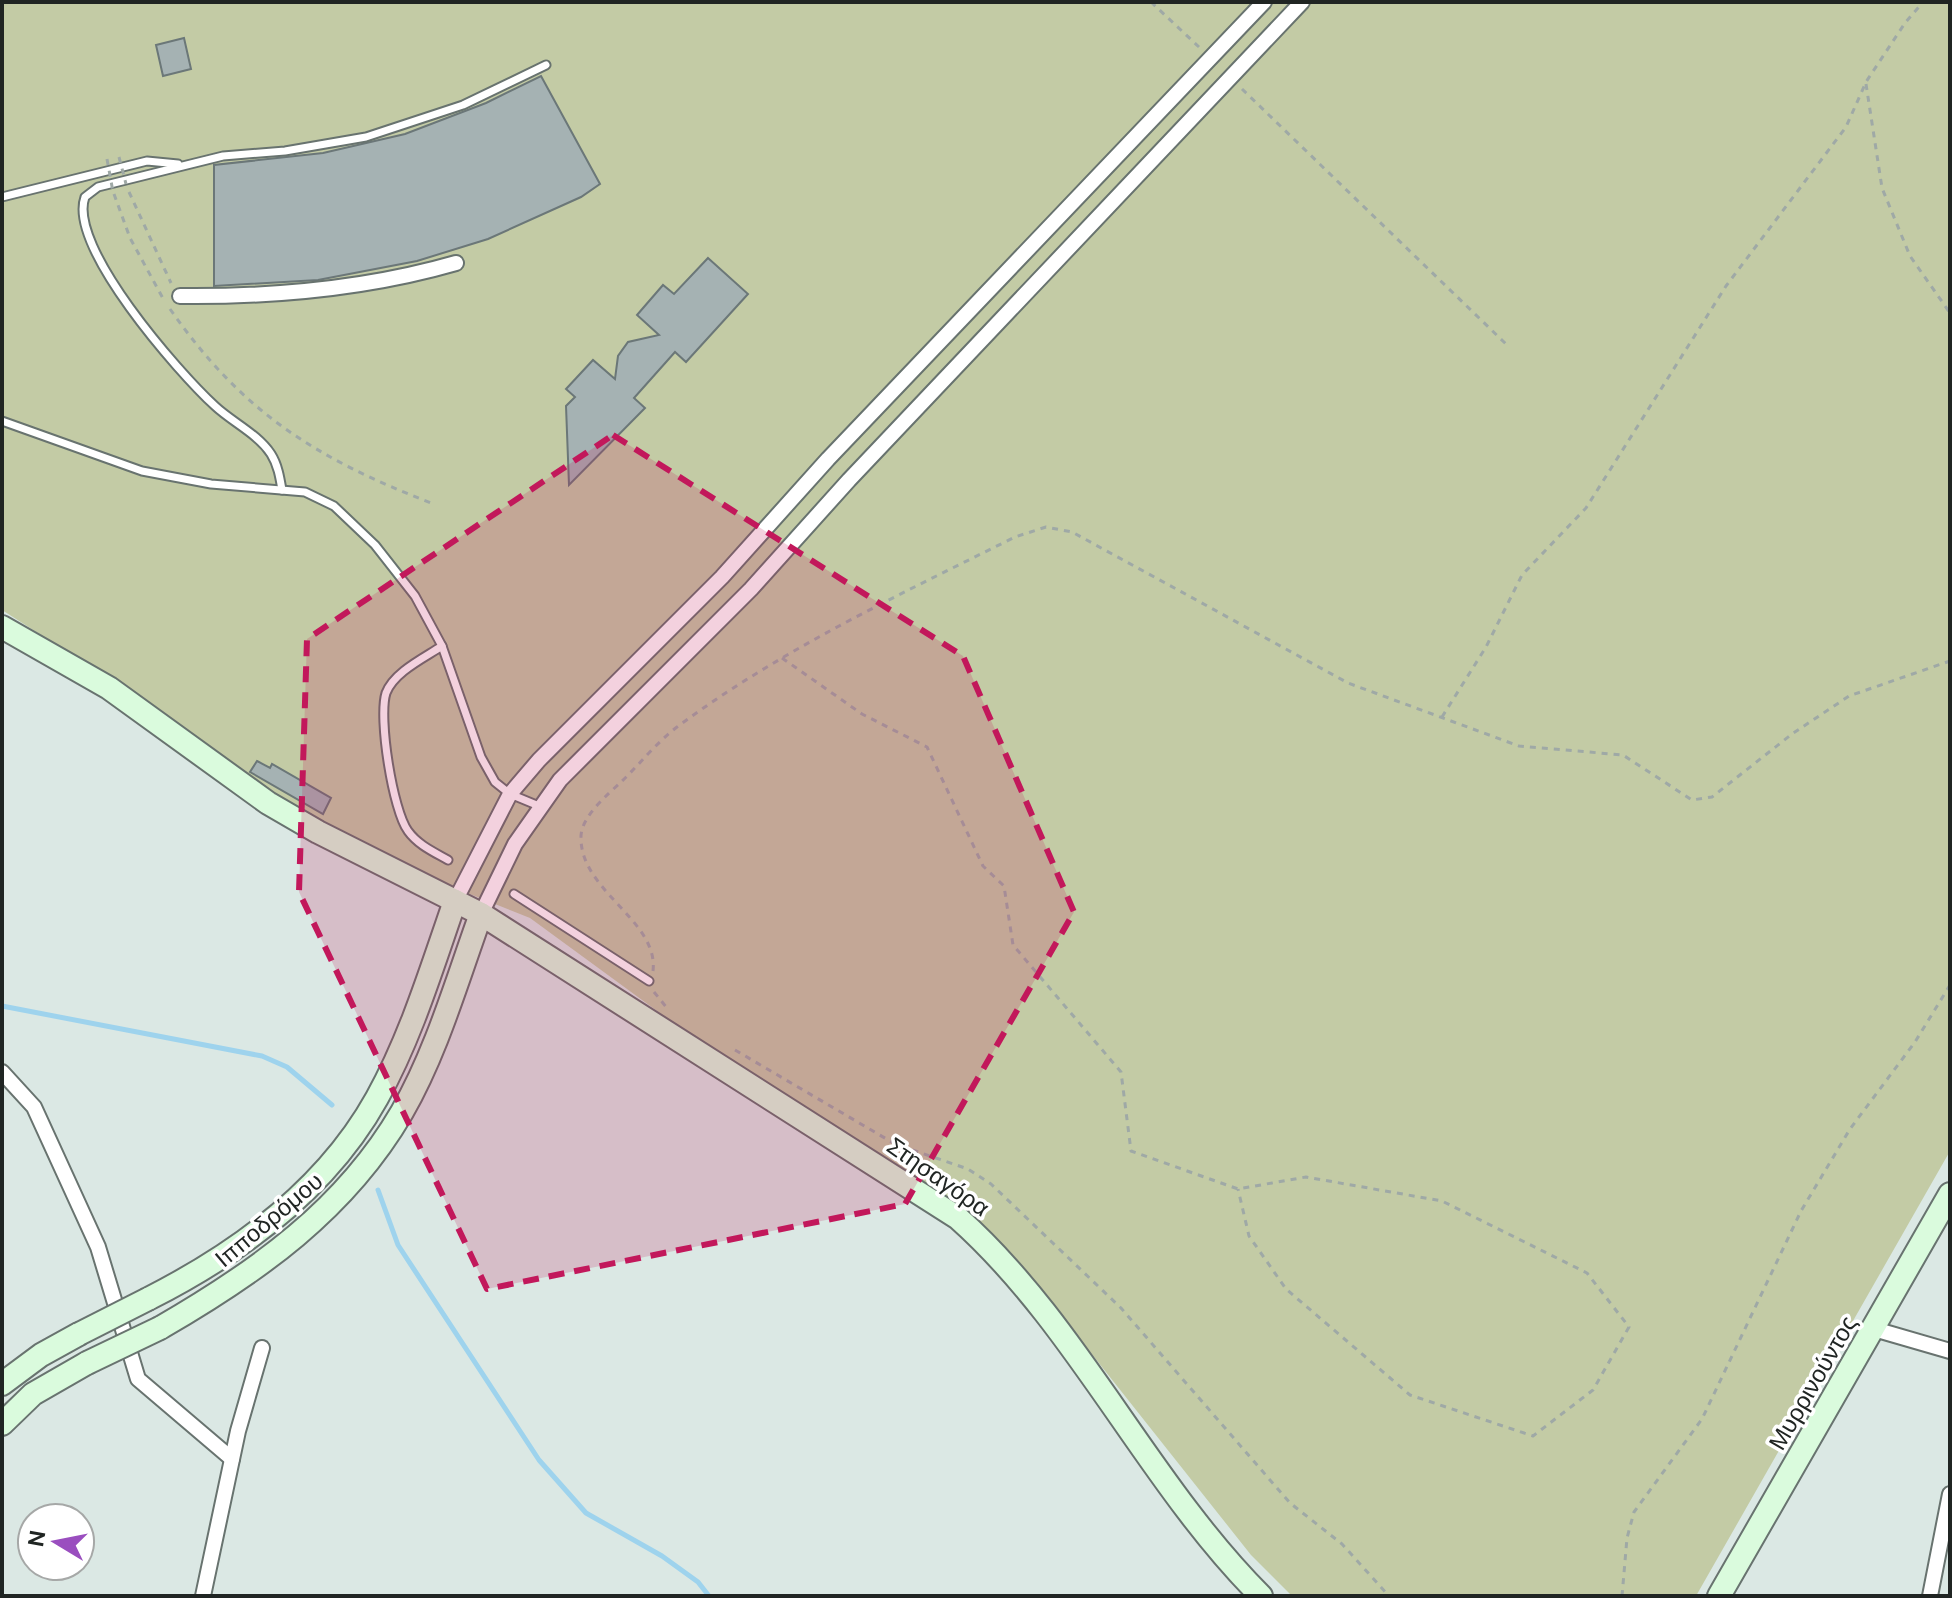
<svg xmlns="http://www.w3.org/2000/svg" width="1952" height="1598" font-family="'DM Sans',sans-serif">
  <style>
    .green { fill: #c3cba5 }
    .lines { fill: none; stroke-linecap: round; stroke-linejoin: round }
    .stream { stroke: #9ed3ed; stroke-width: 5 }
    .building { fill: #a5b2b3; stroke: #6b7778; stroke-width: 2 }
    .lane-casing { stroke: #68736f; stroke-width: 11 }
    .street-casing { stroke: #68736f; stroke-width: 18 }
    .secondary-casing { stroke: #68736f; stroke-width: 26 }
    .path { stroke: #9fa9a6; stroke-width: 3; stroke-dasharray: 6 6; stroke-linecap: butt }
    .lane { stroke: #fff; stroke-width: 7 }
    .street { stroke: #fff; stroke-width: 14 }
    .secondary { stroke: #dafbdd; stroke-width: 22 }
    .secondary-bridge-casing { stroke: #68736f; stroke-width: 26; stroke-linecap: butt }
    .path-bridge { stroke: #9fa9a6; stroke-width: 3; stroke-dasharray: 6 6; stroke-linecap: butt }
    .secondary-bridge { stroke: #dafbdd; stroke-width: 22 }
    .marked { fill: #c2185b; fill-opacity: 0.2; stroke: #c2185b; stroke-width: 6; stroke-dasharray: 16 10; stroke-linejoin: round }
    .labels { text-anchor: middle; stroke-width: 7; stroke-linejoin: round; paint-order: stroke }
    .street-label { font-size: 24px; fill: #202523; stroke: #fff }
  </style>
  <rect width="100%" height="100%" fill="#dbe8e4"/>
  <path class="green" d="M2 2H1950V1151L1696 1596H1292L1251 1555 1014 1256 972 1216 694 1038 530 918 407 869 278 801 152 706 2 610Z"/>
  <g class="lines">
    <g class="stream">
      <path d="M2 1006 262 1056 287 1067 332 1105"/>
      <path d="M378 1190 398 1245 539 1460 586 1513 662 1556 698 1582 709 1596"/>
    </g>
  </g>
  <g class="building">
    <path d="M184 38 191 69 163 76 156 45Z"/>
    <path d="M541 76 600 184 581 197 488 239 417 261 318 280 214 286V165L323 153 405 134 486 103Z"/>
    <path d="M708 258 748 294 686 362 675 352 634 398 645 408 569 485 566 406 575 397 566 389 593 360 615 379 618 356 628 342 659 335 637 315 663 285 674 294Z"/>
    <path d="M257 761 270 768 272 764 331 798 323 814 250 772Z"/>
  </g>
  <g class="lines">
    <defs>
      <g id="lane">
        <path d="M2 197 147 161 178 164"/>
        <path d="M2 421 142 471 211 484 305 492 334 506 375 545 415 596 442 646 481 757 495 782 510 794 539 806"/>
        <path d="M282 490C280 478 278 465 271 454 258 434 232 422 215 406 179 373 67 246 85 197L98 187 223 156 285 151 366 137 463 105 546 65"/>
        <path d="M442 646C424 658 394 672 386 693 378 718 393 811 408 831 418 845 434 852 448 860"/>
        <path d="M514 894 649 981"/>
      </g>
      <g id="street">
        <path d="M180 296C274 297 366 289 456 263"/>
        <path d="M455 901 510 794 539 760 722 577 828 459 1264 2"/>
        <path d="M481 914 515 844 560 780 751 589 849 480 1302 2"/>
        <path d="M2 1072 34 1107 98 1247 138 1379 232 1459"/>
        <path d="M1874 1329 1950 1351"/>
        <path d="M203 1596 238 1431 262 1348"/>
        <path d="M1930 1596 1950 1494"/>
      </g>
      <g id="secondary">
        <path d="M2 627 109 688 268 803 318 832 481 914 958 1218C1078 1325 1147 1482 1261 1596"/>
        <path d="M148 1299C239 1253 326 1190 377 1098 411 1037 432 967 455 901"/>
        <path d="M160 1328C257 1272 345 1210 402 1112 437 1051 457 980 481 914"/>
        <path d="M2 1384 41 1355 79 1334"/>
        <path d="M2 1424 33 1394 87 1363"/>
        <path d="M1719 1596 1950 1194"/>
      </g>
    </defs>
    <use href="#lane" class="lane-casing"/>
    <use href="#street" class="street-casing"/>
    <use href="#secondary" class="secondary-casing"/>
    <g class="path">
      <path d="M1151 2 1199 47"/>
      <path d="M1866 84 1882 188 1910 256 1950 313"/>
      <path d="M1242 89 1507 345"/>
      <path d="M129 192 171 283"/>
      <path d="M114 194 130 238 165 302"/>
      <path d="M170 309C242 412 315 458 431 503"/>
      <path d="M782 658 862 714 927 747 983 866 1004 886 1013 945 1121 1072 1131 1151 1238 1189 1306 1177 1442 1201 1587 1273 1629 1327 1593 1390 1533 1436 1410 1395 1286 1289 1249 1236 1238 1189"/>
      <path d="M1442 717 1486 647 1522 575 1586 508 1726 286 1846 127 1866 82 1905 23 1923 2"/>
      <path d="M653 971C659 920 579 891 581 836 582 816 607 795 620 783 639 765 656 743 677 727 782 649 899 595 1015 537L1046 527 1072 532 1348 683 1519 746 1623 755 1692 800 1712 797 1792 734 1849 696 1950 661"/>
      <path d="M654 992 667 1008"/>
      <path d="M735 1050 895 1144 968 1169 991 1184 1121 1308 1290 1503 1342 1544 1389 1596"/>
      <path d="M1622 1596 1627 1538 1634 1512 1702 1419 1801 1211 1850 1129 1915 1042 1950 985"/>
    </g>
    <use href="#lane" class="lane"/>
    <use href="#street" class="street"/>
    <use href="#secondary" class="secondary"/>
    <defs>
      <g id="secondary-bridge">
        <path d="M79 1334 148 1299"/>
        <path d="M87 1363 160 1328"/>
      </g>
    </defs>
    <use href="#secondary-bridge" class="secondary-bridge-casing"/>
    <g class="path-bridge">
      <path d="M119 157 126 184"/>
      <path d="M107 159 113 192"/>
    </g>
    <use href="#secondary-bridge" class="secondary-bridge"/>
  </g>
  <path class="marked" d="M613 435 963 656 1074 912 905 1204 487 1289 299 892 307 639Z"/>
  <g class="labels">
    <g class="street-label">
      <text transform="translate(938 1177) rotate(35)" y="8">Στησαγόρα</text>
      <text transform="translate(269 1220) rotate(-40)" y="8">Ιπποδρόμου</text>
      <text transform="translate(1813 1383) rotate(-60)" y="8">Μυρρινούντος</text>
    </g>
  </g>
  <rect width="1952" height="1598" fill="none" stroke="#202523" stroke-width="8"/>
  <g transform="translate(56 1542) rotate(280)"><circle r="38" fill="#ffffff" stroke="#a6a8a7" stroke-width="2"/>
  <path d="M0-6L14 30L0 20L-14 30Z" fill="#9a4ebf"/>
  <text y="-12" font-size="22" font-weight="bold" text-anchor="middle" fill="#202523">N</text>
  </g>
</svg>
